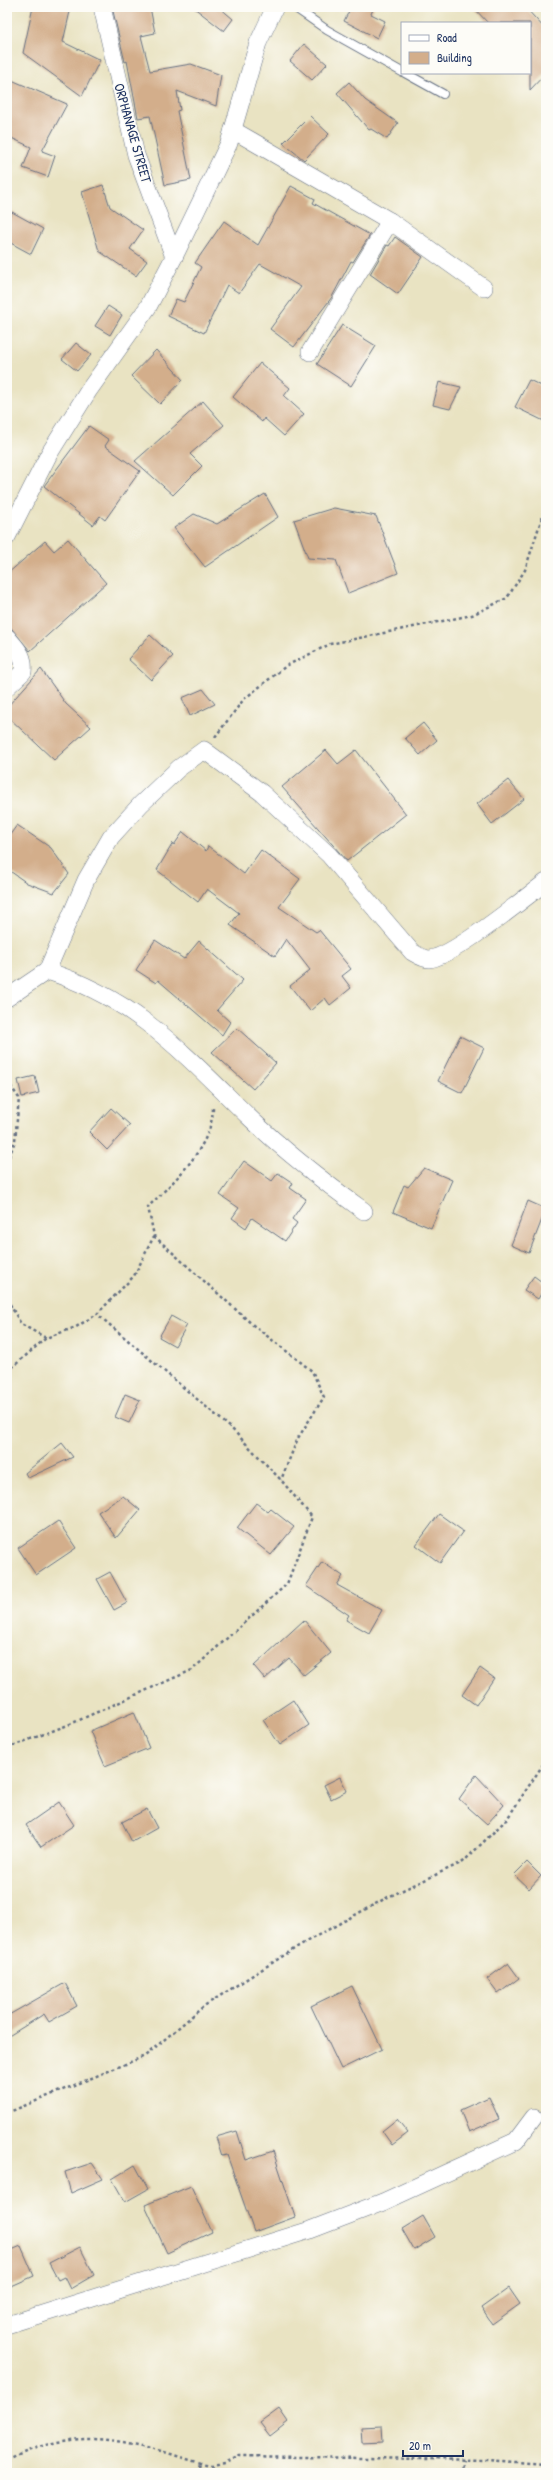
<svg xmlns="http://www.w3.org/2000/svg" width="553" height="2480" font-family="'Patrick Hand',sans-serif">
  <style>
    .building { fill: #d3ae8b }
    .lines { fill: none; stroke-linecap: round; stroke-linejoin: round }
    .service-casing { stroke: #636e81; stroke-width: 10 }
    .minor-casing { stroke: #636e81; stroke-width: 18 }
    .path { stroke: #636e81; stroke-width: 2.5; stroke-dasharray: 3 3; stroke-linecap: butt }
    .service { stroke: #fff; stroke-width: 8 }
    .minor { stroke: #fff; stroke-width: 17 }
    .labels { text-anchor: middle; stroke-width: 3; stroke-linejoin: round; paint-order: stroke }
    .street-label { font-size: 14px; fill: #1b2f5e; stroke: #fdfcf7 }
  </style>
  <rect width="100%" height="100%" fill="#fdfcf7"/>
  <filter id="ink" filterUnits="userSpaceOnUse"><feTurbulence type="fractalNoise" baseFrequency=".025" numOctaves="2"/><feDisplacementMap in="SourceGraphic" scale="8" xChannelSelector="R" yChannelSelector="G"/><feConvolveMatrix kernelMatrix="1 2 1 2 8 2 1 2 1" color-interpolation-filters="sRGB"/></filter>
  <filter id="wash" filterUnits="userSpaceOnUse"><feTurbulence type="fractalNoise" baseFrequency=".012" numOctaves="4" result="noise"/><feDisplacementMap in="SourceGraphic" scale="16" xChannelSelector="R" yChannelSelector="G"/><feGaussianBlur stdDeviation="0.9" result="paint"/><feColorMatrix in="noise" values="0 0 0 0 0 0 0 0 0 0 0 0 0 0 0 0 0 1.4 0 .05"/><feComposite in="paint" operator="in"/></filter>
  <g filter="url(#wash)">
    <rect width="100%" height="100%" fill="#e9e3c2"/>
    <g id="blocks">
      <g class="building">
        <path d="M33 7H71L63 42 100 60 82 96 23 53Z"/>
        <path d="M112 7H150L155 33 141 36 150 71 191 64 221 75 216 106 177 91 180 110 177 111 191 180 165 185 150 116 138 118 127 61 125 62Z"/>
        <path d="M193 7H219L233 19 224 31Z"/>
        <path d="M351 7H374L371 14 385 21 377 38 344 21Z"/>
        <path d="M473 7H525L546 30V73L530 90V23H488Z"/>
        <path d="M304 44 327 64 312 80 290 61Z"/>
        <path d="M7 78 67 104 42 151 55 156 48 177 23 168 31 147 7 136Z"/>
        <path d="M349 82 365 100 398 123 387 139 371 129 369 130 337 93Z"/>
        <path d="M310 116 329 134 304 160 283 143Z"/>
        <path d="M103 185 110 207 143 230 130 249 147 261 136 276 99 251 82 192Z"/>
        <path d="M291 186 315 199 313 203 370 235 353 262 351 261 332 297 294 347 270 329 301 287 260 264 239 293 227 285 204 333 168 316 176 299 184 302 201 267 195 263 224 221 258 245Z"/>
        <path d="M12 212 43 229 31 254 7 241V221Z"/>
        <path d="M395 237 423 257 398 294 370 274 387 245 389 246Z"/>
        <path d="M108 306 122 315 110 335 95 326Z"/>
        <path d="M342 325 376 346 351 386 317 364Z"/>
        <path d="M76 343 91 355 77 371 62 359Z"/>
        <path d="M156 350 183 380 160 404 131 376Z"/>
        <path d="M260 363 290 388 284 396 304 414 284 436 264 418 262 422 233 397Z"/>
        <path d="M529 380 546 388V422L515 407Z"/>
        <path d="M439 382 461 387 450 409 433 405Z"/>
        <path d="M203 401 224 425 190 454 202 466 173 495 135 461Z"/>
        <path d="M89 426 109 440 105 446 140 471 105 520 100 516 93 525 44 486Z"/>
        <path d="M265 494 278 517 205 567 174 528 194 514 217 524Z"/>
        <path d="M334 508 376 516 398 573 348 593 336 560 308 558 294 520Z"/>
        <path d="M68 539 106 583 30 651 7 623V574L45 541 54 551Z"/>
        <path d="M150 635 173 656 151 680 128 659Z"/>
        <path d="M41 669 66 704 91 727 54 760 7 716V707Z"/>
        <path d="M203 689 215 704 190 716 182 698Z"/>
        <path d="M423 723 437 740 420 755 405 738Z"/>
        <path d="M326 750 338 764 356 750 406 814 347 861 282 787Z"/>
        <path d="M508 780 524 799 492 824 477 804Z"/>
        <path d="M17 825 51 848 69 874 54 893 27 883 7 869V839Z"/>
        <path d="M183 832 206 851 208 846 244 874 261 850 300 879 279 907 316 932 319 930 351 969 342 976 351 988 330 1005 325 998 310 1011 290 986 310 970 286 939 275 956 230 925 239 913 207 889 198 902 157 870 173 843 174 845Z"/>
        <path d="M155 940 184 959 199 941 243 980 217 1010 230 1022 222 1035 158 980 156 983 136 970Z"/>
        <path d="M237 1028 276 1063 253 1089 212 1052Z"/>
        <path d="M460 1036 484 1048 462 1093 438 1081Z"/>
        <path d="M35 1076 39 1093 22 1097 18 1080Z"/>
        <path d="M111 1108 130 1125 107 1150 89 1132Z"/>
        <path d="M244 1161 272 1181 278 1173 293 1183 290 1188 306 1199 292 1219 297 1223 285 1241 252 1218 246 1228 232 1218 239 1208 220 1195Z"/>
        <path d="M424 1168 452 1180 431 1228 393 1212 404 1185 408 1187Z"/>
        <path d="M528 1201 546 1209 529 1253 511 1245Z"/>
        <path d="M534 1276 546 1285 538 1299 524 1290Z"/>
        <path d="M171 1316 187 1325 175 1346 159 1337Z"/>
        <path d="M125 1394 140 1400 129 1423 115 1417Z"/>
        <path d="M62 1443 73 1457 28 1478 25 1473Z"/>
        <path d="M123 1496 140 1510 116 1538 98 1512Z"/>
        <path d="M256 1503 268 1512 271 1509 294 1527 271 1555 237 1528Z"/>
        <path d="M439 1514 463 1531 440 1563 416 1545Z"/>
        <path d="M58 1521 76 1548 36 1575 18 1548Z"/>
        <path d="M322 1562 343 1576 337 1585 382 1610 369 1633 346 1620 349 1615 306 1586Z"/>
        <path d="M110 1572 127 1603 114 1610 97 1579Z"/>
        <path d="M304 1620 331 1653 304 1675 289 1658 265 1679 254 1666Z"/>
        <path d="M480 1668 494 1678 476 1705 462 1695Z"/>
        <path d="M293 1700 309 1725 280 1745 263 1720Z"/>
        <path d="M134 1712 149 1748 105 1766 90 1731Z"/>
        <path d="M476 1775 504 1805 487 1824 459 1799Z"/>
        <path d="M340 1777 347 1791 331 1799 324 1785Z"/>
        <path d="M59 1802 74 1825 41 1847 26 1825Z"/>
        <path d="M147 1809 157 1828 132 1842 122 1822Z"/>
        <path d="M527 1862 541 1876 529 1889 514 1875Z"/>
        <path d="M508 1963 519 1978 498 1994 487 1979Z"/>
        <path d="M65 1983 77 2006 49 2022 44 2014 7 2037V2016Z"/>
        <path d="M352 1986 382 2049 341 2069 311 2006Z"/>
        <path d="M489 2097 499 2119 469 2132 460 2110Z"/>
        <path d="M397 2119 408 2133 392 2145 382 2131Z"/>
        <path d="M237 2131 246 2160 273 2151 295 2217 254 2232 227 2155 222 2156 216 2137Z"/>
        <path d="M92 2163 103 2179 71 2193 65 2172Z"/>
        <path d="M135 2165 148 2189 125 2202 112 2179Z"/>
        <path d="M191 2186 212 2232 167 2253 145 2205Z"/>
        <path d="M423 2216 435 2237 414 2250 402 2229Z"/>
        <path d="M21 2246 34 2276 7 2288V2252Z"/>
        <path d="M80 2247 94 2275 70 2289 64 2277 58 2280 49 2263Z"/>
        <path d="M509 2288 520 2304 492 2324 481 2308Z"/>
        <path d="M279 2409 288 2422 270 2436 260 2423Z"/>
        <path d="M382 2426 383 2442 362 2443 361 2427Z"/>
      </g>
    </g>
  </g>
  <g filter="url(#ink)">
    <use href="#blocks" fill-opacity="0" stroke="#636e81" stroke-width="1"/>
    <g class="lines">
      <defs>
        <g id="service">
          <path d="M294 7 327 30 402 72"/>
          <path d="M405 73 443 94"/>
        </g>
        <g id="minor">
          <path d="M102 7 136 155 174 257"/>
          <path d="M233 130 390 221 484 288"/>
          <path d="M310 352 390 221"/>
          <path d="M7 537 49 454 89 390 148 307 174 257 229 143 258 43 275 7"/>
          <path d="M7 637C17 649 25 655 23 672L7 687"/>
          <path d="M47 971C136 999 184 1054 249 1117 284 1151 324 1182 364 1211"/>
          <path d="M7 998 47 971 86 880 111 837 141 804 179 768 204 750 262 793 329 855 412 952C417 955 423 959 429 959 453 957 523 899 546 882"/>
          <path d="M7 2325 310 2230 383 2202 516 2141 534 2117"/>
        </g>
      </defs>
      <use href="#service" class="service-casing"/>
      <use href="#minor" class="minor-casing"/>
      <g class="path">
        <path d="M215 737 244 699 286 666 330 644 472 615 507 598 525 570 546 505"/>
        <path d="M7 1081 19 1098 15 1141 7 1162"/>
        <path d="M154 1236 253 1325 312 1371 324 1397 298 1438 281 1480"/>
        <path d="M7 1299 21 1324 46 1338"/>
        <path d="M7 1372 46 1338 76 1327 97 1314 134 1276 154 1236 148 1207C174 1181 212 1148 213 1108"/>
        <path d="M7 1748 68 1725 192 1670 287 1584 312 1517 281 1480 231 1428 97 1314"/>
        <path d="M7 2113 145 2056 204 2006 302 1944 388 1897 463 1862 507 1819 546 1760"/>
        <path d="M7 2461C60 2432 105 2435 161 2451 178 2456 194 2462 211 2465L225 2463 240 2456 486 2460 546 2464"/>
        <path d="M198 2473 200 2463"/>
        <path d="M461 2473 464 2460"/>
      </g>
      <use href="#service" class="service"/>
      <use href="#minor" class="minor"/>
    </g>
  </g>
  <g class="labels">
    <g class="street-label">
      <text transform="translate(133 133) rotate(74)" y="5">ORPHANAGE STREET</text>
    </g>
  </g>
  <rect width="553" height="2480" fill="none" stroke="#fdfcf7" stroke-width="24"/>
  <rect x="401" y="22" width="130" height="52" fill="#fdfcf7" stroke="#a3aaba"/>
  <rect x="409" y="35" width="20" height="6" fill="#ffffff" stroke="#a3aaba"/>
  <text x="437" y="42" font-size="12" fill="#1b2f5e">Road</text>
  <rect x="409" y="52" width="20" height="12" fill="#d3ae8b" stroke="#a3aaba"/>
  <text x="437" y="62" font-size="12" fill="#1b2f5e">Building</text>
  <path d="M403 2450v6h60v-6" fill="none" stroke="#1b2f5e" stroke-width="2"/>
  <text x="409" y="2450" font-size="12" fill="#1b2f5e" stroke="#fdfcf7" stroke-width="3" paint-order="stroke">20 m</text>
</svg>
